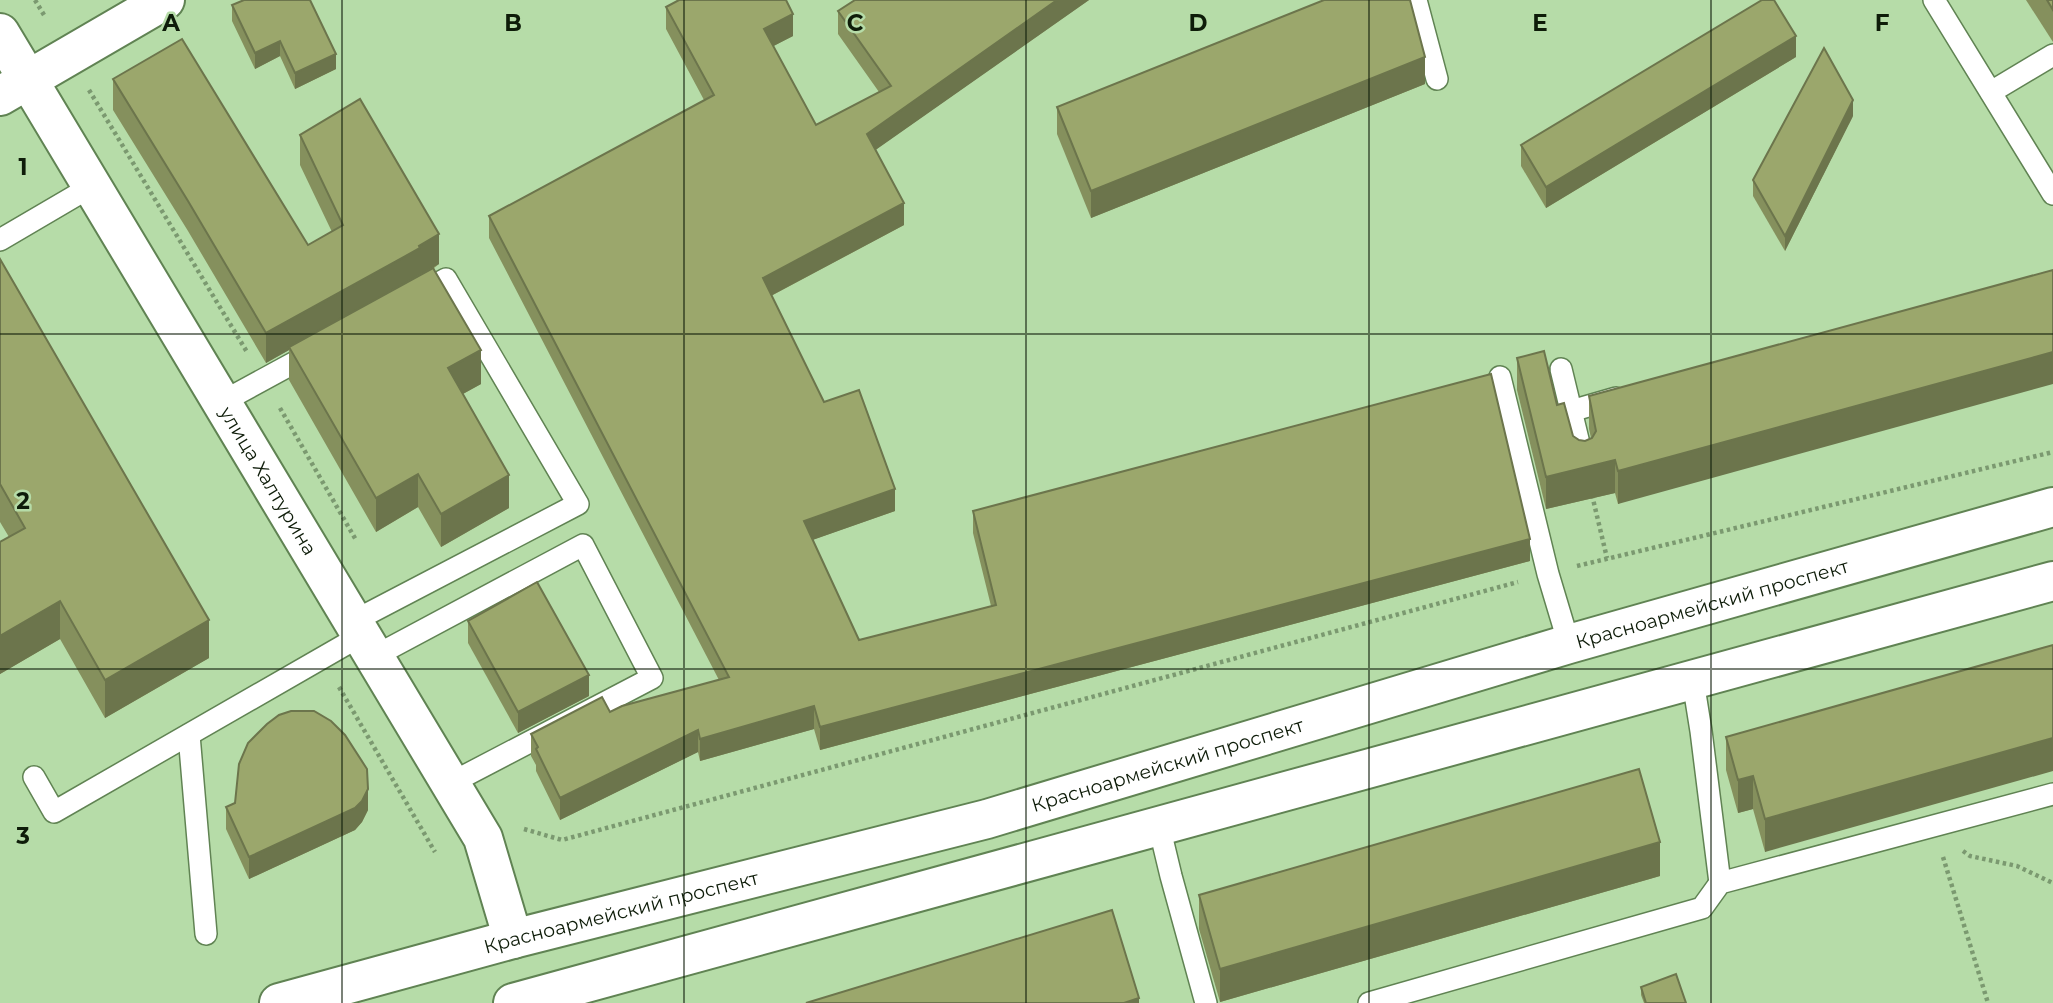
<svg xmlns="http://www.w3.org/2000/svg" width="2053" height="1003" font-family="Montserrat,sans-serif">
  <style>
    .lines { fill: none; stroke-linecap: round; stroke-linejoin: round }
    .service-casing { stroke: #608353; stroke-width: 24 }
    .minor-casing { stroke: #608353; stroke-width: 42 }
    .primary-casing { stroke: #608353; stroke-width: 42 }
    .path { stroke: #7b9970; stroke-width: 4.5; stroke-dasharray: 3.5 3.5; stroke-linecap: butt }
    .service { stroke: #fff; stroke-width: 21 }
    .minor { stroke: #fff; stroke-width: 38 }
    .primary { stroke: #fff; stroke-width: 38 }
    .wall { fill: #85905d }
    .shaded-wall { fill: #6c754c }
    .building { fill: #9ba76c; stroke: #6c754c; stroke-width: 2 }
    .grid { fill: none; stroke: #0e1c09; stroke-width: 2; stroke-opacity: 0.55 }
    .labels { text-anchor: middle; stroke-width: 5; stroke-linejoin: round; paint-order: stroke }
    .street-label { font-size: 19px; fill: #0e1c09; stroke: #b6dca8 }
    .grid-label { font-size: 23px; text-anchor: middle; font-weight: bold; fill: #0e1c09; stroke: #b6dca8; stroke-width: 5; stroke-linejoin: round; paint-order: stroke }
  </style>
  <rect width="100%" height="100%" fill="#b6dca8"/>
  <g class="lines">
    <defs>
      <g id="service">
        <path d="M1416 0 1437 79"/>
        <path d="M1934 0 2053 194"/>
        <path d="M1991 92 2053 55"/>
        <path d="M0 240 92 186"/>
        <path d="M1561 369 1583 460"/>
        <path d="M1500 377 1548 574 1569 644"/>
        <path d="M222 402 312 353"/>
        <path d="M1571 411 1616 398"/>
        <path d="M354 621 578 504 446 279 417 295"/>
        <path d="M375 656 583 545 652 678 451 783"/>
        <path d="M1693 681 1701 731 1720 883"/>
        <path d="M189 735 206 934"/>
        <path d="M34 777 54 812 362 635"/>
        <path d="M1159 826 1171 876 1206 1003"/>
        <path d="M1369 1003 1702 908 1720 883 2053 794"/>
      </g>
      <g id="minor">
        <path id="s1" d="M0 33 483 838 513 939"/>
        <path d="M0 96 165 0"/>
      </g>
      <g id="primary">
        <path id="s2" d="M279 1003 513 939 987 819 1569 644 2053 507"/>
        <path d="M513 1003 2053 581"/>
      </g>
    </defs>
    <use href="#service" class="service-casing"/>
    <use href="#minor" class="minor-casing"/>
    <use href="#primary" class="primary-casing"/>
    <g class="path">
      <path d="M35 0 44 15"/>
      <path d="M89 90 247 352"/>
      <path d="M280 408 356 540"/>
      <path d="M1592 495 1607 558"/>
      <path d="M1577 566 2053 452"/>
      <path d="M339 687 435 852"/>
      <path d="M524 829 562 840 1518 582"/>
      <path d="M1963 851 1970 856 2017 866 2053 883"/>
      <path d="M1943 857 1988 1003"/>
    </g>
    <use href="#service" class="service"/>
    <use href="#minor" class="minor"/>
    <use href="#primary" class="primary"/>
  </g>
  <g class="wall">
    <path d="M855 0H1089L875 150 904 225 771 296 824 402 895 511 812 540 859 640 991 606 973 533V511L1530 561 820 750 814 729 700 761 698 752 560 820 536 771V765L531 756V734L719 680 489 238V216L704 100 666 29V7L793 36 773 46 816 125 879 92 838 34V11Z"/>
    <path d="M2026 0H2053V42Z"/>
    <path d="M232 5 336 69 295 89 280 56 255 69 232 21Z"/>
    <path d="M1796 57 1546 208 1521 166V145Z"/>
    <path d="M113 79 308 245 332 232 300 165V135L439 264 434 268 481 384 463 394 509 508 441 547 418 507 376 532 289 380V350L266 363 188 231 113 110Z"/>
    <path d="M1425 84 1091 218 1057 134V107Z"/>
    <path d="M1853 116 1785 251 1753 196V180Z"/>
    <path d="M0 259 209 658 105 718 60 639 0 674V542L9 537 0 522Z"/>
    <path d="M2053 270 1618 504 1615 493 1546 509 1517 390V358L1557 405 1573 436 1579 440 1585 441 1591 438 1589 429V396Z"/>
    <path d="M468 621 589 696 518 733 468 643Z"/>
    <path d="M2053 645 1765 852 1753 809 1738 813 1726 770V737Z"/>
    <path d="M235 803 368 810 362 822 355 830 249 879 226 829V807Z"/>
    <path d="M1660 876 1220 1002 1199 929V895Z"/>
    <path d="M1641 987 1686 1003H1644L1641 995Z"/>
  </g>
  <g class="shaded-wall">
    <path d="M1057 0H1089L867 156V134Z"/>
    <path d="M793 14V36L764 51V29Z"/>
    <path d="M1796 36V57L1546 208V187Z"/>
    <path d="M280 41V56L255 69V53Z"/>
    <path d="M336 54V69L295 89V73Z"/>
    <path d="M1425 57V84L1091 218V191Z"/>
    <path d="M1853 100V116L1785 251V236Z"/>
    <path d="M904 203V225L763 300V278Z"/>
    <path d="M439 234V264L289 347V350L266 363V333Z"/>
    <path d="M481 350V384L448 402V368Z"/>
    <path d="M2053 352V384L1618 504V471Z"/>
    <path d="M1615 460V493L1546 509V477Z"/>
    <path d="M418 474V507L376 532V498Z"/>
    <path d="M509 475V508L441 547V514Z"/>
    <path d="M895 489V511L804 543V521Z"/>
    <path d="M1530 539V561L820 750V727Z"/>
    <path d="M60 601V639L0 674V636Z"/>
    <path d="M209 620V658L105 718V680Z"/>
    <path d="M589 675V696L518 733V712Z"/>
    <path d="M814 706V729L700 761V739Z"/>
    <path d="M698 730V752L560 820V798Z"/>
    <path d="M2053 738V771L1765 852V819Z"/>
    <path d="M1753 776V809L1738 813V780Z"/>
    <path d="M368 789V810L362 822 355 830 249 879V857Z"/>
    <path d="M1660 842V876L1220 1002V969Z"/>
    <path d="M1139 998V1003H1124Z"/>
  </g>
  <g class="building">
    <path d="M244 0H310L336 54 295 73 280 41 255 53 232 5Z"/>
    <path d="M679 0H786L793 14 764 29 816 125 891 86 838 11 855 0H1057L867 134 904 203 763 278 824 402 859 390 895 489 804 521 859 640 996 605 973 511 1491 374 1530 539 820 727 814 706 700 739 698 730 560 798 536 749 538 747 531 734 602 697 610 712 622 706 729 677 489 216 714 95 666 7Z"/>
    <path d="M1324 0H1410L1425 57 1091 191 1057 107Z"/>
    <path d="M1762 0H1774L1796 36 1546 187 1521 145Z"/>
    <path d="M2047 0H2053V10Z"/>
    <path d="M182 39 308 245 343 225 300 135 360 99 439 234 419 246 420 248 266 333 188 201 113 79Z"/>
    <path d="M1824 48 1853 100 1785 236 1753 180Z"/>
    <path d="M0 259 209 620 105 680 60 601 0 636V542L25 528 0 484Z"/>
    <path d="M433 268 481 350 448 368 509 475 441 514 418 474 376 498 289 347Z"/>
    <path d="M2053 270V352L1618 471 1615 460 1546 477 1517 358 1544 351 1557 405 1564 403 1573 436 1579 440 1585 441 1592 438 1596 431 1589 396Z"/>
    <path d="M537 582 589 675 518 712 468 621Z"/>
    <path d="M2053 645V738L1765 819 1753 776 1738 780 1726 737Z"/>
    <path d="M291 711H314L331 721 345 735 367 769 368 789 362 801 355 808 249 857 226 807 235 803 239 764 248 743 267 724 279 715Z"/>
    <path d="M1639 769 1660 842 1220 969 1199 895Z"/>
    <path d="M1112 910 1139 998 1124 1003H806Z"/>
    <path d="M1676 974 1686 1003H1646L1641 987Z"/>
  </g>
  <path class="grid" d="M342 0V1003M684 0V1003M1026 0V1003M1369 0V1003M1711 0V1003M0 334H2053M0 669H2053"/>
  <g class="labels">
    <g class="street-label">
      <text dy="7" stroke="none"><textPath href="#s1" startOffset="522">улица Халтурина</textPath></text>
      <text dy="7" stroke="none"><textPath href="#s2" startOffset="1488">Красноармейский проспект</textPath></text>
      <text dy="7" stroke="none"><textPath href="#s2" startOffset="920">Красноармейский проспект</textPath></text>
      <text dy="7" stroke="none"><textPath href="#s2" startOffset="354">Красноармейский проспект</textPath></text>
    </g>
  </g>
  <g class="grid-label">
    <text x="171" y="31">A</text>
    <text x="513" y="31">B</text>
    <text x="855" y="31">C</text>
    <text x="1198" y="31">D</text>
    <text x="1540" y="31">E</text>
    <text x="1882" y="31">F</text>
    <text x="23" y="175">1</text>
    <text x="23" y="509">2</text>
    <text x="23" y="844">3</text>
  </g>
</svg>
